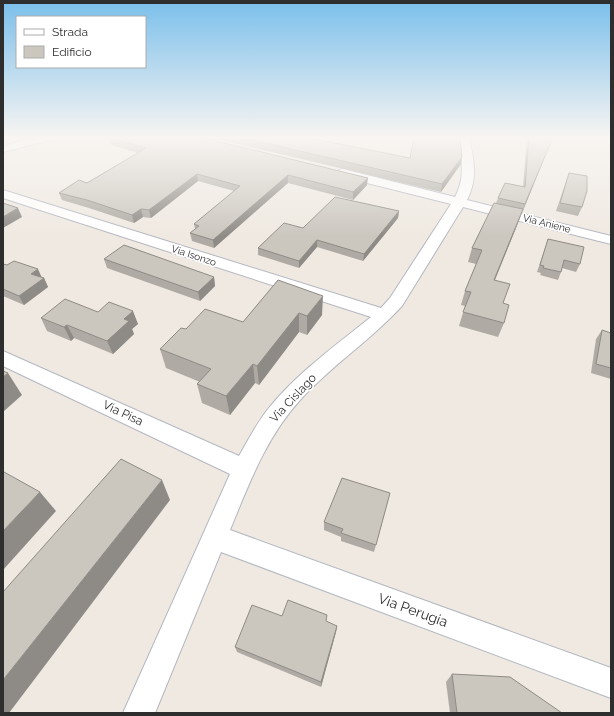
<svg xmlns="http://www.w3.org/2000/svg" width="614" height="716" font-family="Raleway,sans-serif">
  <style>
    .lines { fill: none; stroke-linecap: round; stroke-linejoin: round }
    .street-casing { stroke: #b4b7c1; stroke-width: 2 }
    .street { fill: #fff; fill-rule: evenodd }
    .wall { fill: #afaba4 }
    .shaded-wall { fill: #8e8b86 }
    .building { fill: #cbc7bf; stroke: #8e8b86 }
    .labels { text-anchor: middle; stroke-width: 3.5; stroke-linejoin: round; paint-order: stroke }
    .far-street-label { font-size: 10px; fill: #2e2e2e; stroke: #fff }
    .street-label { font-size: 12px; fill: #2e2e2e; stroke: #fff }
    .near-street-label { font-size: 14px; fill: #2e2e2e; stroke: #fff }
  </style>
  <rect width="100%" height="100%" fill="#efe9e1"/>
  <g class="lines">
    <defs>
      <g id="street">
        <path d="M38 137H55L54 139 3 152V146Z"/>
        <path d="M459 137H469C474 160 478 178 467 200L611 236V244L463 207 402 306C371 340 332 365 301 399 266 437 249 484 230 530L611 668V698L221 552 155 713H123L230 474 3 366V351L239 456C248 440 257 423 268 409 297 373 335 346 371 317L3 198V190L381 308 390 298 451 204 339 176 337 173 339 170 343 169 455 197C466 177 461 158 459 137Z"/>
      </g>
    </defs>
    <use href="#street" class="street-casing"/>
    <use href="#street" class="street"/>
  </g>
  <g class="wall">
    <path d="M11 137H33L23 139Z"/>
    <path d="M209 137H304L410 158 461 164 441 192Z"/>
    <path d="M527 137H553L522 213 518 223 495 280 503 303 504 323 498 337 459 326 465 306 461 305 465 291 476 264 468 262 472 248 496 203 498 198 523 187Z"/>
    <path d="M109 138 367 185 353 200 288 183 214 248 192 241 190 233 195 229 194 224 234 191 198 181 151 218 143 217 134 223 89 208 62 200 59 193 87 183 138 153 111 145Z"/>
    <path d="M569 173 582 207 578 216 556 211Z"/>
    <path d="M399 211 398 218 363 261 317 247 299 268 258 255V248L303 228Z"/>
    <path d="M548 239 580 264 576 272 562 268 561 272 558 280 540 275 541 273 537 272Z"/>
    <path d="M104 259 214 277 215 286 200 301 107 268Z"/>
    <path d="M3 264 44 278 48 287 24 305 3 296Z"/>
    <path d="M278 280 322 315 307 335 299 332 259 385 255 383 230 415 202 403 197 384 200 382 166 368 160 349 186 329 243 322Z"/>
    <path d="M98 312 138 324 132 329 134 334 113 354 74 338 71 341 47 331 41 318Z"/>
    <path d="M602 330 611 333V379L591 373 596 339Z"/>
    <path d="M388 501 374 552 341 541V537L324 530V522Z"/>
    <path d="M327 622 337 626 336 632 321 687 237 652 235 647Z"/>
    <path d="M452 674 562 713H450L446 682Z"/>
  </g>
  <g class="shaded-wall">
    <path d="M22 137H33L23 139Z"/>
    <path d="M553 137 522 213 525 204Z"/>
    <path d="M462 157 461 164 441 192 442 184Z"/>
    <path d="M197 174 198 181 151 218 149 210Z"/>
    <path d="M288 175V183L214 248 213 240Z"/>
    <path d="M368 178 367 185 353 200V192Z"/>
    <path d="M18 208 22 217 3 228V217Z"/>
    <path d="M141 209 143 217 134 223 132 215Z"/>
    <path d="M523 209 518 223 489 294 494 280Z"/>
    <path d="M399 211 398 218 363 261 364 254Z"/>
    <path d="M317 240V247L299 268V261Z"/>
    <path d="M38 269 42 278 31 274Z"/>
    <path d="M214 277 215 286 200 301 198 292Z"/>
    <path d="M44 278 48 287 24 305 19 296Z"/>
    <path d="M323 296 322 315 307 335V316Z"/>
    <path d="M133 311 138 324 132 329 134 334 113 354 107 341 124 319Z"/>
    <path d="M299 313V332L259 385 257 366Z"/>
    <path d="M67 325 74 338 71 341 64 327Z"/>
    <path d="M253 364 255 383 230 415 226 396Z"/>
    <path d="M8 373 22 395 3 412V377Z"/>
    <path d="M162 480 170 500 9 713H3V680Z"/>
    <path d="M40 492 56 511 3 570V531Z"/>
    <path d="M337 626 336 632 321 687V682Z"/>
  </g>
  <g class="building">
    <path d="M112 137H200L368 178 353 192 288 175 213 240 190 233 199 226 194 224 240 186 197 174 149 210 141 209 132 215 87 200 59 193 79 180 87 183 146 148 109 138Z"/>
    <path d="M239 137H304L410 158 414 137H460L462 157 442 184Z"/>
    <path d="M529 137H553L525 204 498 198 505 183 525 187Z"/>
    <path d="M569 173 587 176V191L582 207 560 203Z"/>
    <path d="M335 197 399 211 364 254 317 240 299 261 258 248 284 223 303 228Z"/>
    <path d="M3 203 18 208 3 217Z"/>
    <path d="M494 203 523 209 494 280 510 284 503 303 509 305 504 323 463 312 471 292 465 291 482 250 472 248Z"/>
    <path d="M548 239 584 247 580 264 564 260 561 272 543 268 544 266 540 265Z"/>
    <path d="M124 245 214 277 198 292 104 259Z"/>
    <path d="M14 261 38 269 31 274 44 278 19 296 3 289V264L7 265Z"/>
    <path d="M278 280 323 296 307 316 299 313 257 366 253 364 226 396 197 384 211 369 160 349 181 328 186 329 205 309 243 322Z"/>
    <path d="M65 299 98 312 109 302 133 311 124 319 129 321 107 341 67 325 64 327 41 318Z"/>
    <path d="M602 330 611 333V368L596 364Z"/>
    <path d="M3 371 8 373 3 377Z"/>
    <path d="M121 459 162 480 3 680V592Z"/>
    <path d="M4 472 40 492 3 531V473Z"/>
    <path d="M342 478 390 493 376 545 341 533 343 529 324 522Z"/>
    <path d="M288 600 327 615 326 621 337 626 321 682 235 647 252 605 282 616Z"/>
    <path d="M452 674 510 677 562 713H457Z"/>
  </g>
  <linearGradient id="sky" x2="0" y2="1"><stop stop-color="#7abfeb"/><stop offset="0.58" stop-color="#f8f5f2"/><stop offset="1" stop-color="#f8f5f2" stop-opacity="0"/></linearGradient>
  <rect width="614" height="237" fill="url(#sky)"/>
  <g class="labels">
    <g class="far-street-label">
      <text transform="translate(547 223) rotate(14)" y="4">Via Aniene</text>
      <text transform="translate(194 255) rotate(18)" y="4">Via Isonzo</text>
    </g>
    <g class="street-label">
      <text transform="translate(293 398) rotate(-47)" y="4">Via Cislago</text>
      <text transform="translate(123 413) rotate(25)" y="4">Via Pisa</text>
    </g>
    <g class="near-street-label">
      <text transform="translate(413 610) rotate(20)" y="5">Via Perugia</text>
    </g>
  </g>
  <rect width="614" height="716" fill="none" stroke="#2e2e2e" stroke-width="8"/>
  <rect x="16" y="16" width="130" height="52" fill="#ffffff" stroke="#ababab"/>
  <rect x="24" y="29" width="20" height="6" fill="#ffffff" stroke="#ababab"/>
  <text x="52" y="36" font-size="12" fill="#2e2e2e">Strada</text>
  <rect x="24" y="46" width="20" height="12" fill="#cbc7bf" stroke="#ababab"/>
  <text x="52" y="56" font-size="12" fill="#2e2e2e">Edificio</text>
</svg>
